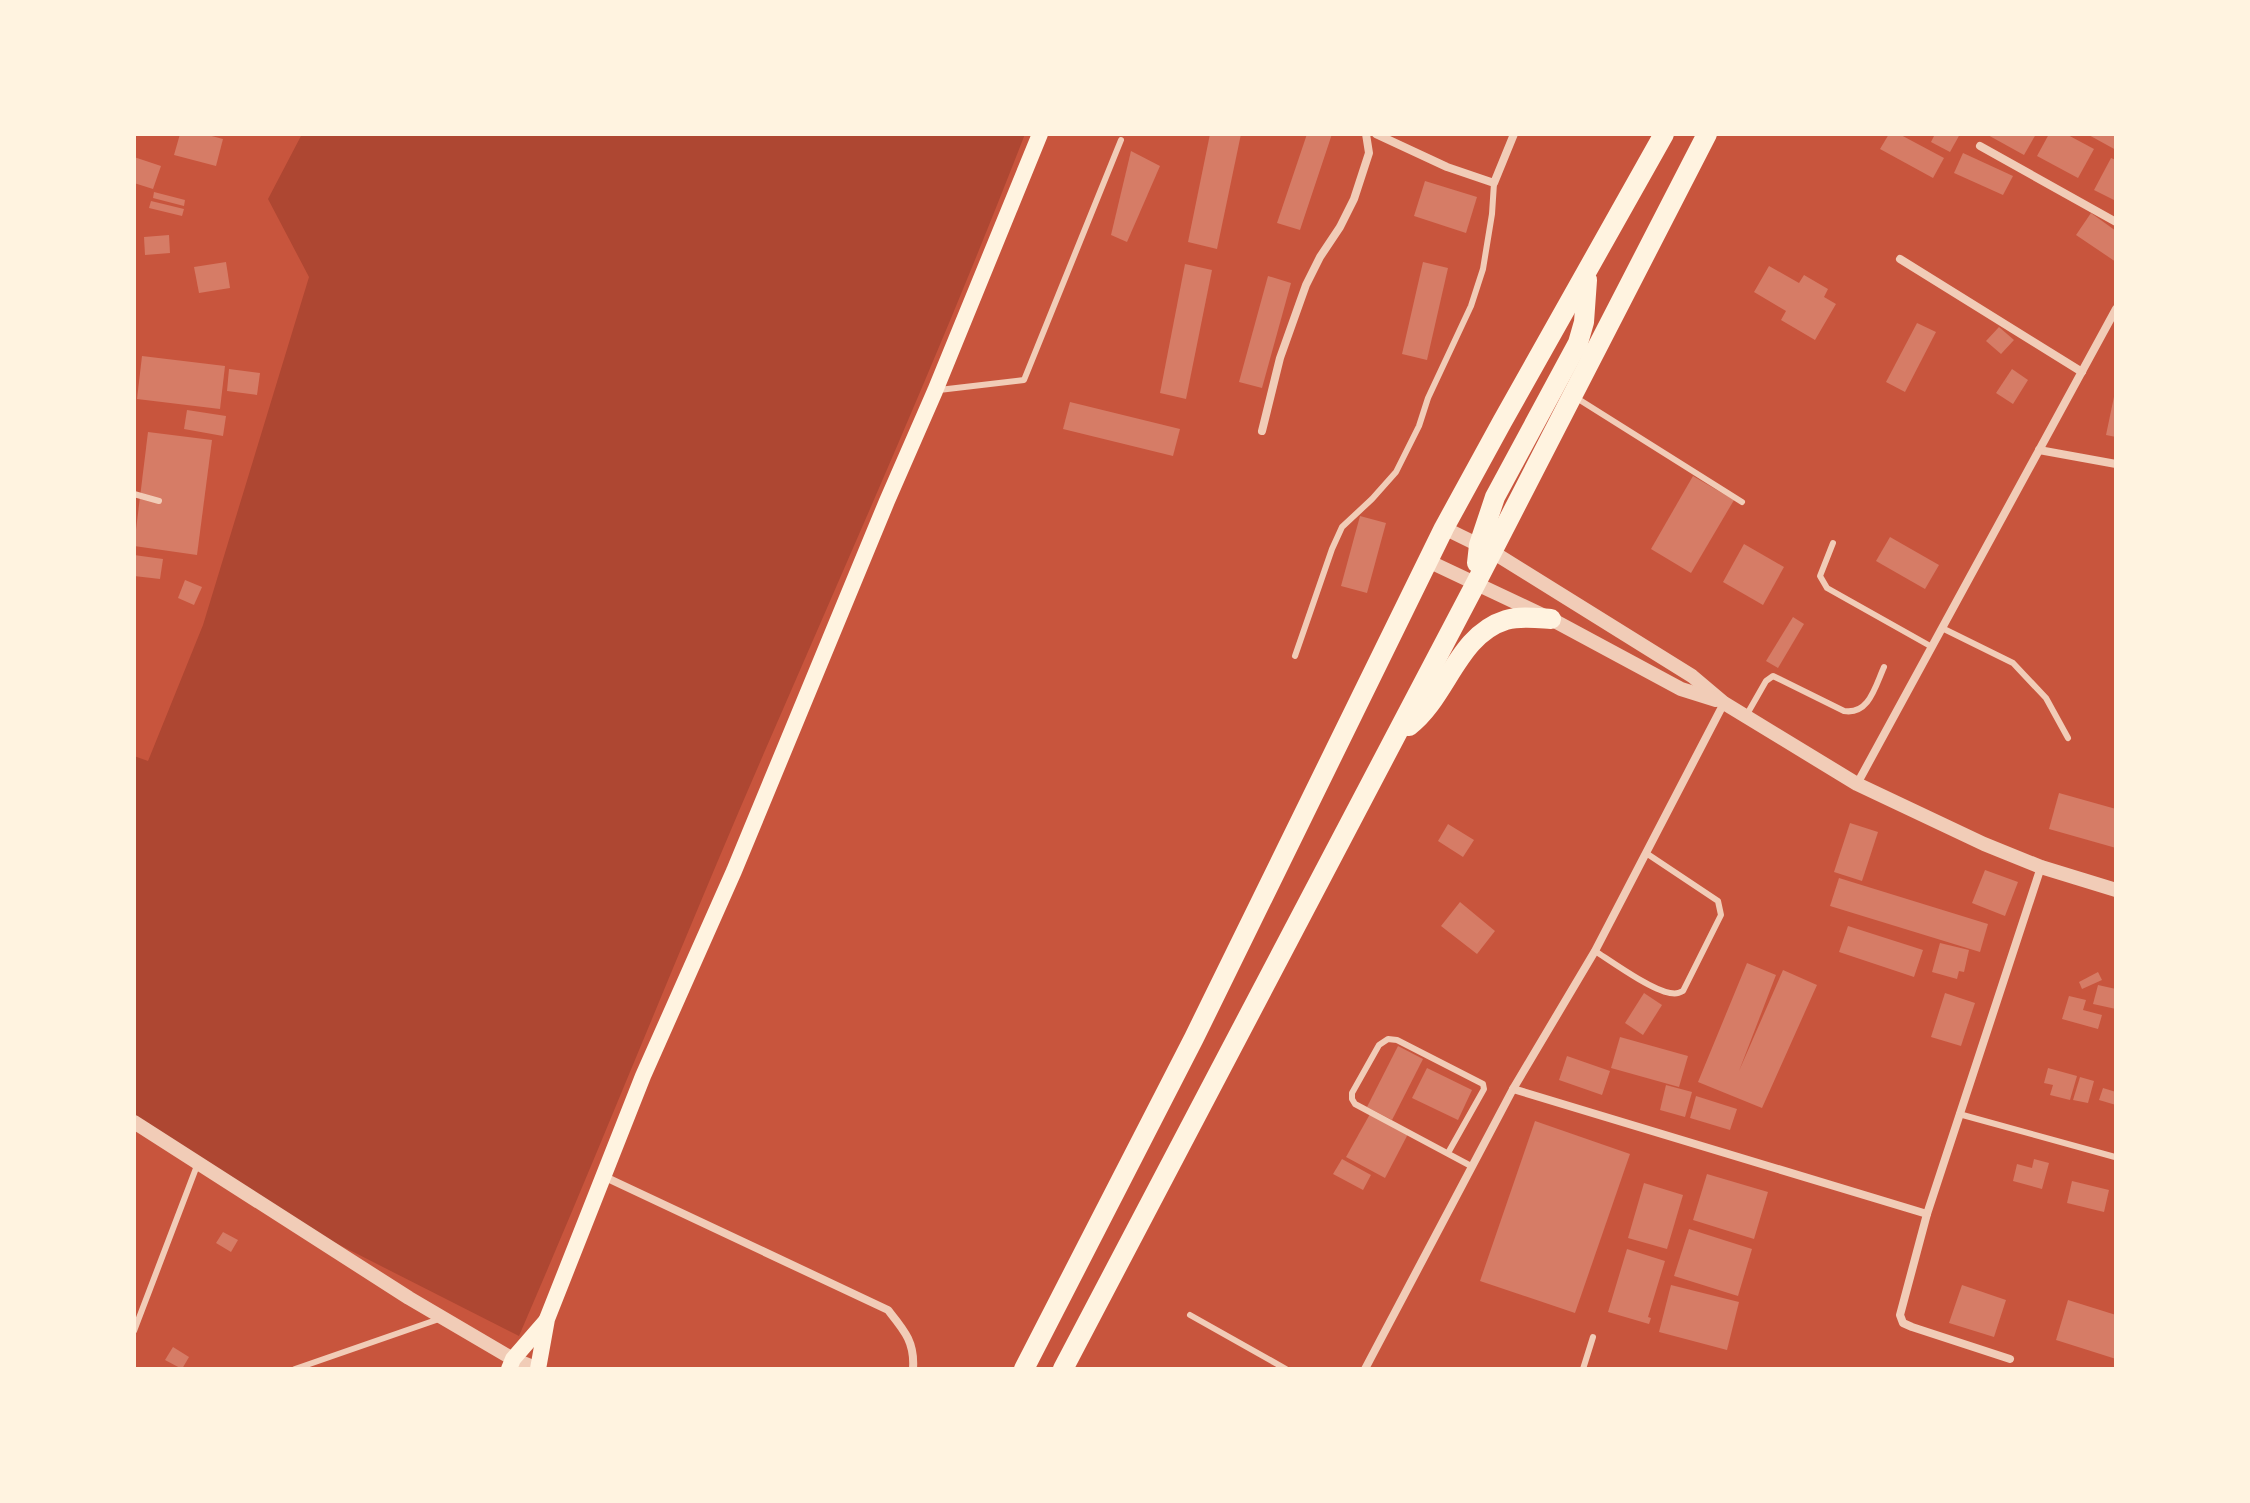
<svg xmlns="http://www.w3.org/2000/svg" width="2250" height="1503" font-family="Merriweather,serif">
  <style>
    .green { fill: #ae4732 }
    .building { fill: #d67c66 }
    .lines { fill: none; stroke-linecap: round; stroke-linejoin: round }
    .service { stroke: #f1ccb7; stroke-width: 6 }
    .minor { stroke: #f1ccb7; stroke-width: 8 }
    .tertiary { stroke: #f1ccb7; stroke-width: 14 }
    .secondary { stroke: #fff3e0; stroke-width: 16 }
    .trunk { stroke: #fff3e0; stroke-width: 20 }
  </style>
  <rect width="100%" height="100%" fill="#c8553d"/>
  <path class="green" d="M302 134H1025C937 362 836 585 739 811 665 985 594 1162 519 1336L239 1194 134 1125V756L148 761 203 625 309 277 268 199Z"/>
  <g class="building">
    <path d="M180 134H204L223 139 216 166 174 155Z"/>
    <path d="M1210 134H1241L1217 249 1188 242Z"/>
    <path d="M1307 134H1332L1300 230 1277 223Z"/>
    <path d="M1889 134H1899L1944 158 1933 178 1880 149Z"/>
    <path d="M1935 134H1960L1950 152 1931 142Z"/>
    <path d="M1986 134H2036L2024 155Z"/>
    <path d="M2049 134H2066L2094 149 2078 178 2037 156Z"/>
    <path d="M2087 134H2116V150Z"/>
    <path d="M1131 151 1160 166 1127 242 1111 235Z"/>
    <path d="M1963 153 2013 176 2003 195 1954 173Z"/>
    <path d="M134 157 161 166 153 189 134 183Z"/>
    <path d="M2111 158 2116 160V201L2094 190Z"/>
    <path d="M1425 181 1477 197 1466 233 1414 216Z"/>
    <path d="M154 192 185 200 184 206 153 198Z"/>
    <path d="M151 201 184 209 182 216 149 208Z"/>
    <path d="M2091 213 2116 231V262L2076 235Z"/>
    <path d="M169 235 170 253 145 255 144 237Z"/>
    <path d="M226 262 230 288 199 293 194 267Z"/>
    <path d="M1423 262 1448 268 1427 360 1402 354Z"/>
    <path d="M1185 264 1212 270 1186 399 1160 393Z"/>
    <path d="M1769 266 1799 283 1804 275 1828 289 1824 297 1836 304 1815 340 1781 320 1786 311 1754 292Z"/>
    <path d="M1268 276 1291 283 1262 388 1239 382Z"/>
    <path d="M1917 323 1936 332 1905 392 1886 382Z"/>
    <path d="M1999 327 2014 340 2001 354 1986 341Z"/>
    <path d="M142 356 225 366 220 409 137 399Z"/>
    <path d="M229 369 260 373 257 395 227 391Z"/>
    <path d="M2012 369 2028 380 2013 404 1996 393Z"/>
    <path d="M2115 392H2116V437L2106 435Z"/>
    <path d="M1070 402 1180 429 1173 456 1063 429Z"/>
    <path d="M187 410 226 416 223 436 184 429Z"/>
    <path d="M148 432 212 440 197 555 134 546Z"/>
    <path d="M1693 476 1734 500 1691 573 1651 549Z"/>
    <path d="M1360 516 1386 523 1367 593 1341 586Z"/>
    <path d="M1890 537 1939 565 1925 589 1876 561Z"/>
    <path d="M1744 544 1784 567 1763 605 1723 582Z"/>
    <path d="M134 555 163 559 160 579 134 576Z"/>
    <path d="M185 580 202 587 194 605 178 598Z"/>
    <path d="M1793 617 1804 624 1778 668 1766 661Z"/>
    <path d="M2059 793 2116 809V848L2049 829Z"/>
    <path d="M1850 823 1878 832 1862 881 1834 872Z"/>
    <path d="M1448 824 1474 840 1463 857 1438 841Z"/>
    <path d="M1985 870 2018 882 2005 916 1972 903Z"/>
    <path d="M1839 878 1988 924 1980 952 1830 906Z"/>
    <path d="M1460 902 1495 931 1477 954 1441 926Z"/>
    <path d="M1848 926 1923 950 1914 977 1839 952Z"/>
    <path d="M1940 943 1969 950 1964 972 1959 971 1957 979 1932 972Z"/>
    <path d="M1747 963 1776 975 1739 1071 1783 970 1817 985 1762 1108 1698 1082Z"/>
    <path d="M2098 972 2102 980 2082 989 2079 982Z"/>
    <path d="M2098 985 2116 989V1009L2093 1004Z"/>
    <path d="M1644 993 1662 1005 1643 1035 1625 1023Z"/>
    <path d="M1945 993 1975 1003 1961 1046 1931 1037Z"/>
    <path d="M2069 996 2086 1000 2083 1010 2102 1015 2098 1029 2062 1019Z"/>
    <path d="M1620 1037 1688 1056 1679 1087 1611 1068Z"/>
    <path d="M1398 1046 1423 1059 1392 1120 1367 1107Z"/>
    <path d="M1567 1056 1610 1071 1602 1095 1559 1080Z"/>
    <path d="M1427 1068 1472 1090 1458 1120 1412 1098Z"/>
    <path d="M2048 1068 2077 1076 2070 1100 2050 1095 2053 1085 2044 1083Z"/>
    <path d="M2080 1077 2094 1081 2088 1103 2073 1100Z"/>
    <path d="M1666 1085 1692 1092 1685 1117 1660 1110Z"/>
    <path d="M2103 1088 2116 1092V1105L2099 1100Z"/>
    <path d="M1696 1096 1737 1109 1730 1130 1690 1118Z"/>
    <path d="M1370 1114 1408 1134 1385 1178 1346 1157Z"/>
    <path d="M1535 1121 1630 1154 1575 1313 1480 1281Z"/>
    <path d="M1342 1159 1371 1175 1363 1190 1333 1174Z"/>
    <path d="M2034 1159 2049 1163 2042 1189 2013 1181 2017 1164 2032 1168Z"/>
    <path d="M1707 1174 1768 1192 1754 1239 1693 1220Z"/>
    <path d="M2072 1181 2109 1190 2104 1212 2067 1203Z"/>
    <path d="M1644 1183 1683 1195 1667 1249 1628 1238Z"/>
    <path d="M1689 1229 1752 1249 1738 1296 1674 1276Z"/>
    <path d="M223 1232 238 1240 231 1252 216 1243Z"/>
    <path d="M1627 1249 1665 1261 1648 1317 1651 1318 1649 1324 1608 1312Z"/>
    <path d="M1671 1285 1739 1302 1727 1350 1659 1332Z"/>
    <path d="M1962 1285 2006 1300 1994 1337 1949 1323Z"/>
    <path d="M2068 1300 2116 1315V1359L2056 1340Z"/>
    <path d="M173 1347 189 1357 182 1369 165 1360Z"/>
  </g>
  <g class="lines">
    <g class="service">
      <path d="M939 390 1024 380 1121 140"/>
      <path d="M1575 397 1742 502"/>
      <path d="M134 494 159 501"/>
      <path d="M1833 543 1820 576 1827 588 1932 647"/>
      <path d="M1942 628 2013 663 2046 698 2068 738"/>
      <path d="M1295 656 1332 549 1342 527 1372 499 1396 472 1419 426 1428 398 1471 306 1483 269 1492 214 1494 183"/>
      <path d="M1746 716 1766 681 1773 676 1844 711C1869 715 1875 687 1884 667"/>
      <path d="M1595 951C1612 962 1651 990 1670 993 1677 994 1678 993 1683 991L1721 915 1718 901 1646 853"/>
      <path d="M1959 1114 2115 1157"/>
      <path d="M1448 1153 1484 1089 1483 1084 1397 1040 1388 1039 1379 1045 1352 1093V1099L1355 1104 1471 1166"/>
      <path d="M1190 1315 1286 1369"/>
      <path d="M134 1331 198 1163"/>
      <path d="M295 1369 439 1319"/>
      <path d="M1583 1369 1593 1337"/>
    </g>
    <g class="minor">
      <path d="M1376 134 1447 167 1494 183 1514 134"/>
      <path d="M1980 146 2116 222"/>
      <path d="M1900 259 2082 372"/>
      <path d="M1262 431 1280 358 1306 285 1320 257 1340 227 1354 199 1369 153 1366 134"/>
      <path d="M2039 450 2116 464"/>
      <path d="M1857 784 2116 309"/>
      <path d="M1513 1089 1927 1214"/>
      <path d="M603 1176 888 1310C904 1330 915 1342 913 1369"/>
      <path d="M2010 1359 1912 1327 1903 1323 1900 1315 1927 1214 2041 867"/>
      <path d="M1365 1369 1513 1089 1595 951 1724 703"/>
    </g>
    <g class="tertiary">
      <path d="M1444 528 1491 551 1692 676 1724 703 1857 784 1984 844 2041 867 2116 890"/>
      <path d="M1428 561 1551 619 1681 689 1716 700"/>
      <path d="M134 1122 409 1298 513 1359 538 1369"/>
    </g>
    <g class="secondary">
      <path d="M509 1369 513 1359 546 1321"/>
      <path d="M538 1369 547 1319 643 1076 734 871 887 501 935 391 1040 134"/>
    </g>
    <g class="trunk">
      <path d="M1477 563 1479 545 1495 497 1578 343 1584 322 1587 280"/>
      <path d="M1409 726C1447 697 1457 635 1506 620 1520 616 1536 618 1551 619"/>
      <path d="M1024 1369 1194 1038 1444 528 1502 422 1664 134"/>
      <path d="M1063 1369 1476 583 1707 134"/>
    </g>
  </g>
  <rect width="2250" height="1503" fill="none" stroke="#fff3e0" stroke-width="272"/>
</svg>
